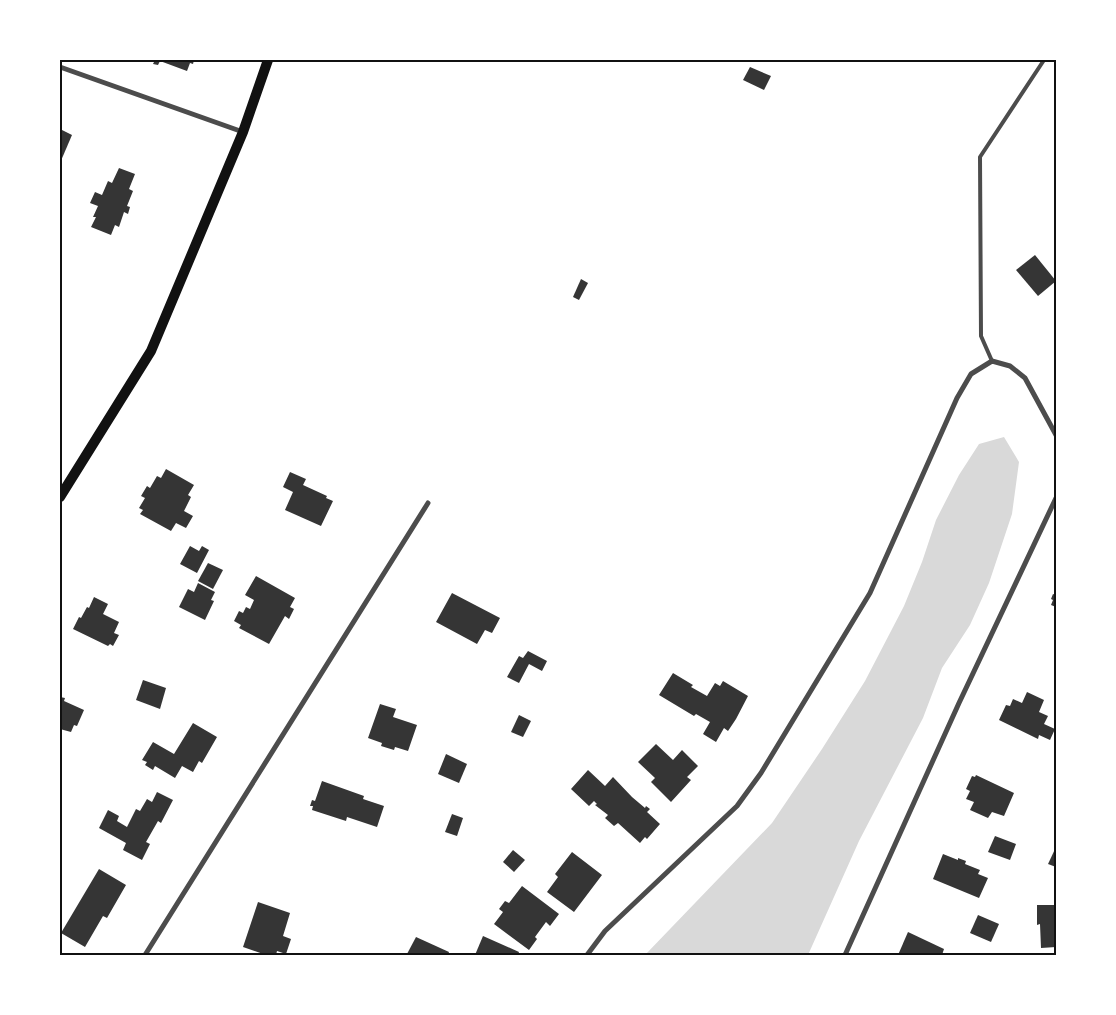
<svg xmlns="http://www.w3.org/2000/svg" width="1116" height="1015" font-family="Lato,sans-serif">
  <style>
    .water { fill: #d9d9d9 }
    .building { fill: #353535 }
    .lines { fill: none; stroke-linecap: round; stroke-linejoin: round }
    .service { stroke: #4c4c4c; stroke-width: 4 }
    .minor { stroke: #4c4c4c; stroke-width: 5 }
    .secondary { stroke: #111; stroke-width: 10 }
    .neatline { fill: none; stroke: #111; stroke-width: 2 }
  </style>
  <rect width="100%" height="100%" fill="#fff"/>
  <path class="water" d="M1004 437 1019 462 1012 514 989 583 970 625 942 668 923 718 859 841 808 955H645L772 823 822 749 865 681 904 606 922 562 936 520 959 475 979 444Z"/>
  <g class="building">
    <path d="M155 60H194L193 64 190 63 187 71 160 61 158 65 153 64Z"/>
    <path d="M750 67 771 76 764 90 743 80Z"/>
    <path d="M60 129 72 135 60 163Z"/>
    <path d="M119 168 135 174 129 189 133 191 127 206 130 207 128 214 124 212 119 227 115 225 111 235 91 227 96 217H93L98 206 90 203 95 192 102 195 108 181 112 183Z"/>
    <path d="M1035 255 1056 281 1038 296 1016 270Z"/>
    <path d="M581 279 588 283 579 300 573 297Z"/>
    <path d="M166 469 194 485 188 495 191 497 184 511 193 516 186 528 176 523 171 531 140 514 143 510 139 508 145 498 141 496 147 486 150 488 157 476 161 478Z"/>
    <path d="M290 472 306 479 303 485 327 496 326 498 333 501 321 526 285 510 293 492 283 487Z"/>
    <path d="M190 546 199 551 202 546 209 550 197 573 180 564Z"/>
    <path d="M208 563 223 570 213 589 198 581Z"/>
    <path d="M256 576 295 598 290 607 294 609 289 619 285 616 269 644 239 628 241 625 234 621 239 611 243 613 246 607 250 609 254 600 245 595Z"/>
    <path d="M198 583 215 592 211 600 214 601 205 620 179 607 188 589 194 592Z"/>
    <path d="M452 593 500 618 492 633 485 630 477 644 436 622Z"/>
    <path d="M1053 594 1056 595V607L1051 605 1053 600 1051 599Z"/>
    <path d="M94 597 108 604 103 614 119 622 114 633 119 635 113 646 110 644 108 646 73 629 79 617 81 618 87 607 89 608Z"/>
    <path d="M528 651 547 661 542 671 529 664 519 683 507 677 519 656 523 658Z"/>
    <path d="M673 673 693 685 691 687 707 696 715 683 720 686 723 681 748 696 736 719 728 731 724 728 716 742 703 734 710 722 696 714 694 716 659 695Z"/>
    <path d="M143 680 166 688 160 709 136 700Z"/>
    <path d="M1027 692 1044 700 1039 712 1048 716 1044 724 1055 729 1050 740 1039 735 1038 739 999 720 1006 705 1010 706 1013 699 1022 703Z"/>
    <path d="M60 697 65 698 64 701 84 710 77 726 74 725 71 732 60 729Z"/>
    <path d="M380 704 396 709 393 717 417 725 408 751 395 747 394 750 381 746 382 743 368 738Z"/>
    <path d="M519 715 531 721 523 737 511 732Z"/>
    <path d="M193 723 217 737 202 763 199 761 193 772 182 766 175 778 155 766 153 770 145 765 147 762 142 760 153 742 174 754Z"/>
    <path d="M656 744 673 760 682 750 698 766 687 777 691 780 671 802 651 782 655 778 638 762Z"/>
    <path d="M446 754 467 764 459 783 438 774Z"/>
    <path d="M588 770 605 786 613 777 632 797 645 808 646 806 650 809 647 812 660 824 647 839 645 837 640 843 618 823 614 826 605 818 608 815 595 805 597 804 594 801 589 806 571 789Z"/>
    <path d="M976 775 1014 793 1004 816 992 812 988 818 970 810 974 802 966 799 970 791 966 789 972 776 975 777Z"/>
    <path d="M322 781 364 796 363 799 384 806 377 827 347 817 346 821 312 810 313 806H310L312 800 315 801Z"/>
    <path d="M157 792 173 800 161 823 158 821 146 842 150 844 142 860 123 850 126 843 99 828 108 810 119 816 117 821 127 827 136 809 140 811 147 799 152 802Z"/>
    <path d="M452 814 463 818 457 836 445 832Z"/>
    <path d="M995 836 1016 844 1010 860 988 852Z"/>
    <path d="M1056 847V867L1048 864Z"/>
    <path d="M513 850 525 860 514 872 503 862Z"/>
    <path d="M572 852 602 875 574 912 547 892 558 877 555 874Z"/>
    <path d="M943 854 958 860V858L966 861 965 864 980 870 978 874 988 878 979 898 933 879Z"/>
    <path d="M99 869 126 885 107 918 103 916 85 947 61 933Z"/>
    <path d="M522 886 559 914 550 926 546 922 535 937 537 939 529 950 494 924 503 912 499 909 505 901 509 903Z"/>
    <path d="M258 902 290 913 283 936 291 939 286 954 277 951 276 955H266L243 947Z"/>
    <path d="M1037 905H1056V947L1041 948 1040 924 1037 925Z"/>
    <path d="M978 915 999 924 991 942 970 933Z"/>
    <path d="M908 932 944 949 942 955H898Z"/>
    <path d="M483 936 519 952 518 955H475Z"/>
    <path d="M416 937 449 952 448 955 407 954Z"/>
  </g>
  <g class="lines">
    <path class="service" d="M992 361 981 336 980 157 1044 60"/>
    <g class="minor">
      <path d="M60 67 243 132"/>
      <path d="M145 955 428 503"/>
      <path d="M587 955 605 931 737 806 761 773 870 593 957 398 971 374 992 361 1010 366 1025 378 1056 435"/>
      <path d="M845 955 959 703 1056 498"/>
    </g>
    <path class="secondary" d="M60 497 151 351 243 132 268 60"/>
  </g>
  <rect width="1116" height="1015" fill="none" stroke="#ffffff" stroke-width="122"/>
  <rect x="61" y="61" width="994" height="893" class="neatline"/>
</svg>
